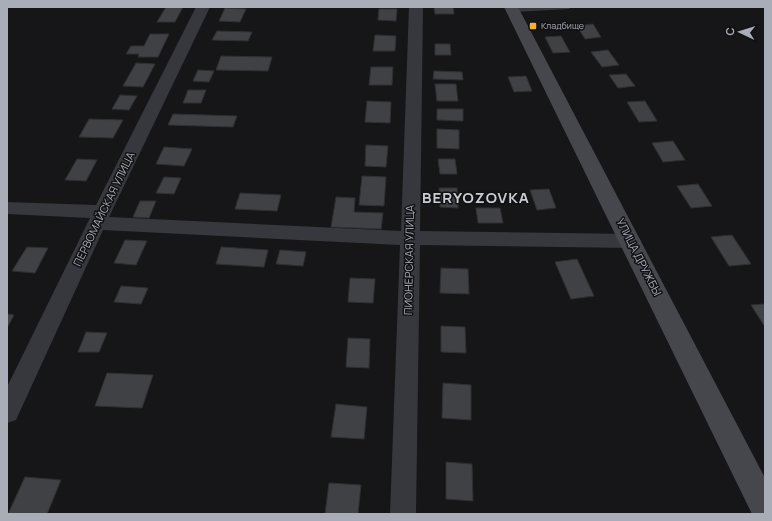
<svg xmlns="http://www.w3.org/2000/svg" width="772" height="521" font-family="Manrope,sans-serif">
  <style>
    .building { fill: #404145; stroke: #303034 }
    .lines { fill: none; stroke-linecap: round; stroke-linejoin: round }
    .service { fill: #37383d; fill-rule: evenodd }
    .minor { fill: #37383d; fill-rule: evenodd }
    .secondary { fill: #45474d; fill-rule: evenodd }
    .poi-dot { fill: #f2b134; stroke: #111113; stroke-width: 1.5 }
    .labels { text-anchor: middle; stroke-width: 3; stroke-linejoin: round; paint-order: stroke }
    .far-poi-label { font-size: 9px; fill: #a8adb8; stroke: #111113; text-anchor: start }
    .street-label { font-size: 11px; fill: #a8adb8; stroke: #111113 }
    .district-label { font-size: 15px; font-weight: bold; letter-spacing: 1px; fill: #c9ccd4; stroke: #111113 }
  </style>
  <rect width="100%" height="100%" fill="#161618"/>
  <g class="building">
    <path d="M166 7H183L175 22H157Z"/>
    <path d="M434 7H453L454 14H435Z"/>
    <path d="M225 8 246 9 240 22 219 21Z"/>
    <path d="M379 9H397L396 21 378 20Z"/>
    <path d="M593 24 601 37 585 39 577 26Z"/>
    <path d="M217 31 252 32 248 41 212 40Z"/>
    <path d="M150 34H169L158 57H138L139 54H126L131 46H144Z"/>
    <path d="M375 35 396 36 395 51H373Z"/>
    <path d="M561 36 570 52 553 53 545 37Z"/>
    <path d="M435 44H450L451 55H435Z"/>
    <path d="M608 50 619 65 602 67 591 52Z"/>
    <path d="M221 56 272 57 268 71 216 70Z"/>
    <path d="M136 63 155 64 143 87 123 86Z"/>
    <path d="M371 67H393L392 85H369Z"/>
    <path d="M198 70 214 71 209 82 193 81Z"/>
    <path d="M434 71 462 72 463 80 433 79Z"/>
    <path d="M626 74 635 86 618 88 609 75Z"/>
    <path d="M526 76 532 91 514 92 508 77Z"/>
    <path d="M435 84H456L458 101H437Z"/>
    <path d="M188 90H206L201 103H183Z"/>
    <path d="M120 95 137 96 129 110 112 109Z"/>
    <path d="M367 101 391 102 390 123 365 122Z"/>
    <path d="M645 101 657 121 639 122 627 102Z"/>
    <path d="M437 109H463V121L437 120Z"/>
    <path d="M173 114 237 116 233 127 168 125Z"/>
    <path d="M89 119 123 120 113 138 79 137Z"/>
    <path d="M437 129 459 130V149L437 148Z"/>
    <path d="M673 141 685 160 663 162 652 143Z"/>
    <path d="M366 145 388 146 386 167 365 166Z"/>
    <path d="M164 147 192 149 184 166 156 164Z"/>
    <path d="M77 159 97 160 86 181 65 180Z"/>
    <path d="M438 159H455L457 174H440Z"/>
    <path d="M362 176 386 177 384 206 359 205Z"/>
    <path d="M164 177 181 178 174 194 156 193Z"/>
    <path d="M698 184 712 206 691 208 677 186Z"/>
    <path d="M439 188H457L458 208 440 207Z"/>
    <path d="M549 189 556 208 537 210 530 190Z"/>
    <path d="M240 193 281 195 277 211 235 209Z"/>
    <path d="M336 197 355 198 354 212 383 213 381 229 331 227Z"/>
    <path d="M140 201H156L149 218 133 217Z"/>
    <path d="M476 208H500L503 223H478Z"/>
    <path d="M732 235 751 264 729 266 711 237Z"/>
    <path d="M125 240 147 241 136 265 114 263Z"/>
    <path d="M27 247 48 248 35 273 12 271Z"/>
    <path d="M221 247 268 250 264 267 216 264Z"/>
    <path d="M280 250 306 252 303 266 276 264Z"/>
    <path d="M577 259 594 296 571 299 555 262Z"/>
    <path d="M441 268 468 269 469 294 440 293Z"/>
    <path d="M350 278 375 279 373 303 348 302Z"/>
    <path d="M121 286 148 288 141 304 114 302Z"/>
    <path d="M765 304V327L751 305Z"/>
    <path d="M7 314 14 315 7 328Z"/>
    <path d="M441 326 465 327 466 353 441 352Z"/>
    <path d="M86 332 107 333 99 352H78Z"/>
    <path d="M348 338 370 339 369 368 346 367Z"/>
    <path d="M107 373 153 375 142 408 95 406Z"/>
    <path d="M443 383 471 385V420L442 418Z"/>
    <path d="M336 404 367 407 364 439 331 437Z"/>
    <path d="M446 462 472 464 473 501 446 499Z"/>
    <path d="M25 477 61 480 47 514H8Z"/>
    <path d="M329 483 361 485 358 514H325Z"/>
  </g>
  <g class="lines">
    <path class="service" d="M532 7H572L569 9 513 12 510 10 513 8Z"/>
    <path class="minor" d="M196 7H210L109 217 401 231 409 7H423L420 231 631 234 638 236 641 241 638 246 631 248 420 245 416 514H390L400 245 103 230 16 420 7 423V387L90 218 7 214V202L96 205Z"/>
    <path class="secondary" d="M504 7H518L765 478V514H752Z"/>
  </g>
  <rect class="poi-dot" x="529" y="22" width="8" height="8" rx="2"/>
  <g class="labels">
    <g class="far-poi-label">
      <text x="541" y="29">Кладбище</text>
    </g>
    <g class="street-label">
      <text transform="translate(104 209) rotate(-64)" y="4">ПЕРВОМАЙСКАЯ УЛИЦА</text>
      <text transform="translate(639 257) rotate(63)" y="4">УЛИЦА ДРУЖБЫ</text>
      <text transform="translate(409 260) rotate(-89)" y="4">ПИОНЕРСКАЯ УЛИЦА</text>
    </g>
    <g class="district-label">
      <text x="476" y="203">BERYOZOVKA</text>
    </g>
  </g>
  <rect width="772" height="521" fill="none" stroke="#a8adb8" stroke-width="16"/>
  <g transform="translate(740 32) rotate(274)" stroke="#111113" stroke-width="3" paint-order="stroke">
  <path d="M0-3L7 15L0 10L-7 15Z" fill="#a8adb8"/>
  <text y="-6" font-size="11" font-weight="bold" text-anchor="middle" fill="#a8adb8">С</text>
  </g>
</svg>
